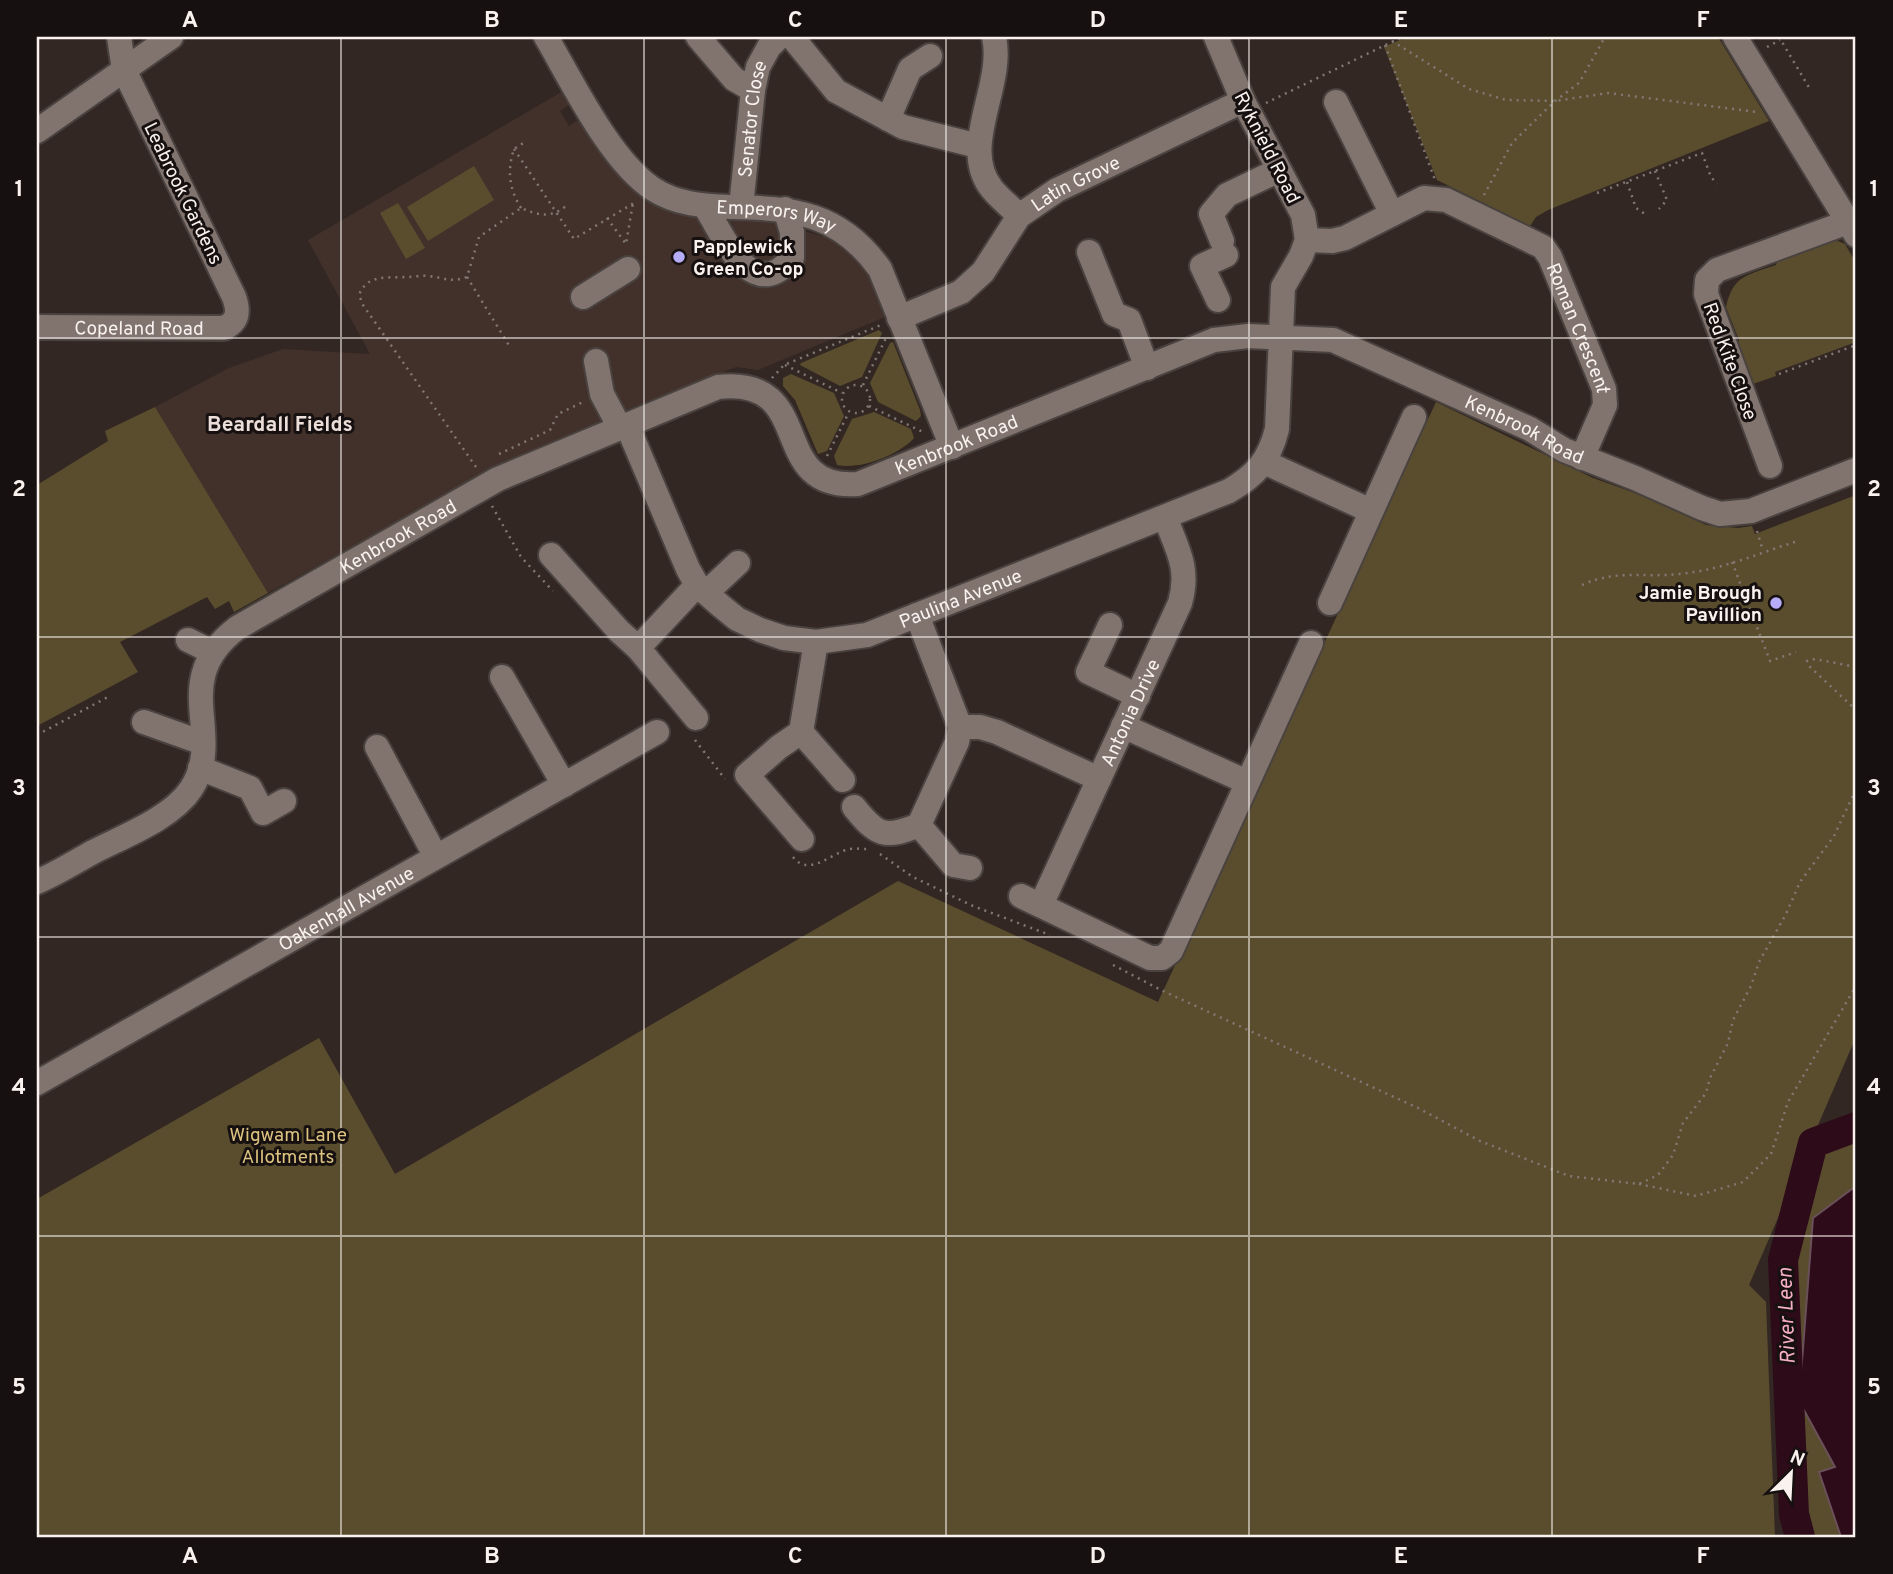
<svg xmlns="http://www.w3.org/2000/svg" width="1893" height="1574" font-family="Overpass,sans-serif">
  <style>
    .built { fill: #42312b }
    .green { fill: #5a4d2e }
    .water { fill: #2d0b19; stroke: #6a5059; stroke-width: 2 }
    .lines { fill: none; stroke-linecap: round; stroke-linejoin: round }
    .river { stroke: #2d0b19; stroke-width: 30 }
    .minor-casing { stroke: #4a423f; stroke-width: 28 }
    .path { stroke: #817874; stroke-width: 2.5; stroke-dasharray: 2 5; stroke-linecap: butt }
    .minor { stroke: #81746f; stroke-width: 24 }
    .grid { fill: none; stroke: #f9f2ef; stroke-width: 2; stroke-opacity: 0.55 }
    .poi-dot { fill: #b6acf8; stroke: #161110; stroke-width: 2.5 }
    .labels { text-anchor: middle; stroke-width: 6; stroke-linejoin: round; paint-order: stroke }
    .street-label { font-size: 19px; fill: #f9f2ef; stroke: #161110 }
    .poi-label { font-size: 19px; font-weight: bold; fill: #f9f2ef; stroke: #161110; text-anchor: start }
    .park-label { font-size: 19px; fill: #ddc280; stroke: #161110 }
    .neighbourhood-label { font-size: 21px; font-weight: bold; fill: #ecded9; stroke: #161110 }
    .water-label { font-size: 21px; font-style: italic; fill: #f7afc7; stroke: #161110 }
    .neatline { fill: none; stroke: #f9f2ef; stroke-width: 2.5 }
    .grid-label { font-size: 23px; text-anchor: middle; font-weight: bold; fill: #f9f2ef }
  </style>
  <rect width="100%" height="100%" fill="#322723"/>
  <path class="built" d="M563 91 571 104 560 111 569 126 581 118 625 183 640 195 668 210 687 215 770 221 835 240 854 256 870 278 885 317 758 370 736 367 638 405 494 469 268 593 155 407 229 368 283 349 370 354 308 240Z"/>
  <g class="green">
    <path d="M1406 37H1718L1769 121 1548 210 1536 217 1530 226 1437 180 1384 47Z"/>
    <path d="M474 166 494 200 428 241 407 207Z"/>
    <path d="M398 203 425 248 406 259 380 213Z"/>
    <path d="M1835 240 1845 244 1856 263V342L1775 372 1776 376 1750 385 1737 351 1739 340 1726 307C1733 275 1748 275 1776 265L1779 256 1820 241 1822 245Z"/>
    <path d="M879 330 882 333 862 377 840 386 800 365 801 363Z"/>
    <path d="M893 342 920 410 921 416 916 421 878 402 870 383 890 343Z"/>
    <path d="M791 374 834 393 844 416 827 451 818 454 795 400 783 386V378Z"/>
    <path d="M1436 402 1593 478 1635 493 1706 525 1738 528 1752 526 1755 534 1856 495V1037L1749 1285 1766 1302 1775 1537H37V1199L319 1038 395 1174 898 881 1158 1002Z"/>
    <path d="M155 407 268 593 234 612 229 601 215 609 207 597 120 642 138 672 37 726V485L108 441 105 431Z"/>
    <path d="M874 412 911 429 914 438C899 455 860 470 837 465L834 456 852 419Z"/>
    <path d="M1856 1127V1537H1800L1794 1514 1783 1260 1813 1143Z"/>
  </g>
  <path class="water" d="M1856 1186V1537H1841L1819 1472 1835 1467 1799 1401 1813 1218Z"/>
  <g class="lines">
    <path class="river" d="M1800 1537 1794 1514 1783 1260 1813 1143 1856 1127"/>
    <defs>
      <g id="minor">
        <path id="s1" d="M546 37C572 81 610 161 653 189 676 204 703 206 730 207 794 208 840 213 880 269L952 447"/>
        <path d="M698 37 734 79 753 90"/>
        <path d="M792 37 836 91 903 127 978 146"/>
        <path d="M994 37C1005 86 958 147 992 189 1000 199 1011 207 1019 216"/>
        <path d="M1735 37 1856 235"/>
        <path d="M1336 102 1392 214"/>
        <path d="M888 119 910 69 930 56"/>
        <path d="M37 131 171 37"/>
        <path d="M705 206C723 236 752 306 792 258V232L785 209"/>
        <path id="s2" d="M741 207 753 90 758 67 769 47 779 37"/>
        <path id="s3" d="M1307 240 1332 241 1345 238 1424 198 1446 200 1543 247 1550 257 1604 389 1605 405 1582 458"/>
        <path d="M1222 241 1211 214 1227 195 1279 170"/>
        <path d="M1089 252 1114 314 1129 320 1147 368"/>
        <path d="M583 297 628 269"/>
        <path d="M1218 300 1202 266 1226 255"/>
        <path id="s4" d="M899 318 961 292 983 272 1019 216 1057 190 1243 101"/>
        <path id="s5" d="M37 327 224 328C239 321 239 311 234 297L124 70 119 37"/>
        <path d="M596 361 602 394 620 428"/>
        <path id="s6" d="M627 425 688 569 697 585 721 606 737 619 760 630 784 638 816 642 867 635 1229 491C1256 475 1269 461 1277 429L1283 287 1301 256 1307 240 1303 215 1243 101 1216 37"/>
        <path d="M1264 462 1371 511"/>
        <path d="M1770 466 1706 294 1707 280 1717 270 1848 222"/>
        <path d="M551 555 619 631 638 648 696 718"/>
        <path d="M706 593 738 563"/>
        <path d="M1330 603 1414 417"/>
        <path d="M917 615 960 727 957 742 919 825 953 865 970 868"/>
        <path d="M1110 625 1088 672 1138 696"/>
        <path d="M188 640 212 652"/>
        <path d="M638 648 697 585"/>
        <path d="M502 677 564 785"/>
        <path d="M144 722 203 743"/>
        <path d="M1123 726 1247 782"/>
        <path d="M960 727H980L997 732 1099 779"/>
        <path d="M801 732 843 780"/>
        <path d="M377 747 436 857"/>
        <path d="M200 768 250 788 263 813 284 801"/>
        <path d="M854 807C877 836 885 839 919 825"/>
        <path d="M802 839 747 775 779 747 801 732 816 642"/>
        <path id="s7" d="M37 882C56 874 75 862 93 852 124 836 172 818 191 789 227 734 167 682 237 628L498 479 718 387C819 376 765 491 858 484L1214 340 1248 336 1333 340 1530 429 1564 450 1635 478 1702 508 1720 514 1751 511 1856 470"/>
        <path d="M1021 896 1150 958H1162L1171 951 1311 643"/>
        <path id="s8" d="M1041 905 1180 603C1190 568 1177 549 1165 517"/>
        <path id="s9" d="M37 1083 657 732"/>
      </g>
    </defs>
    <use href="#minor" class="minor-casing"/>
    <g class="path">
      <path d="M1779 37 1810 89"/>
      <path d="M1392 41 1469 89 1506 100 1555 101 1608 93 1757 112"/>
      <path d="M1385 45 1435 180"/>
      <path d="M1767 47 1780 40"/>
      <path d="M1266 103 1402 37"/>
      <path d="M514 149 574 239 637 201"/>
      <path d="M1655 171 1667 200 1659 209"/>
      <path d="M1627 182 1636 208 1645 214"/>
      <path d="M1597 193 1702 153 1711 177 1717 184"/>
      <path d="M1484 195 1512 143 1555 101 1579 83 1605 37"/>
      <path d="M521 208C509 189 507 170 514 149L525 142"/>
      <path d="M607 218 626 244 633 203"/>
      <path d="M467 277 510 347"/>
      <path d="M785 365 842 393"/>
      <path d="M1779 374 1856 345"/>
      <path d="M772 378 784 365 881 325"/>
      <circle cx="856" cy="399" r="14"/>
      <path d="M863 385 886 338"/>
      <path d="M869 406 923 432"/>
      <path d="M499 454 550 430 558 414 583 402"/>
      <path d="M827 456 849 412"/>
      <path d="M476 467 363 305 359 295C367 274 387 278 407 277 414 277 422 275 429 276 446 278 450 283 467 277L479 237 521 208C538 215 550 219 566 206"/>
      <path d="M492 506 521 557 553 591"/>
      <path d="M1757 531 1763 551"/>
      <path d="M1732 562 1770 661 1796 652"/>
      <path d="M1582 585C1617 569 1643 578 1678 574 1719 571 1759 553 1798 541"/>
      <path d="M1856 667 1815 659 1807 661 1809 666 1856 710"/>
      <path d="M37 735 108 697"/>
      <path d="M695 740 725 779"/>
      <path d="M880 854 913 877 973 906 1050 935"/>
      <path d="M793 857C809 878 832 852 850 849 856 848 862 849 867 849"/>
      <path d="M1113 965 1163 991 1418 1108 1480 1141 1569 1176 1639 1184 1658 1175 1673 1155 1683 1123 1706 1093 1710 1078 1728 1043 1733 1020 1751 986 1759 962 1786 914 1800 882 1834 836 1856 789"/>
      <path d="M1639 1184 1696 1196 1743 1182 1771 1154 1788 1102 1856 986"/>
    </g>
    <use href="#minor" class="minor"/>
  </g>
  <path class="grid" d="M341 37V1537M644 37V1537M946 37V1537M1249 37V1537M1552 37V1537M37 338H1856M37 637H1856M37 937H1856M37 1236H1856"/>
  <g class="poi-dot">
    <circle cx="679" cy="257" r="7"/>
    <circle cx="1776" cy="603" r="7"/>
  </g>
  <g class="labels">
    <g class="street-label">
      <text dy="7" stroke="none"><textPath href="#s2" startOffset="89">Senator Close</textPath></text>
      <text transform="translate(1268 147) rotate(63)" y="7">Ryknield Road</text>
      <text dy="7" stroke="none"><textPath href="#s4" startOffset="229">Latin Grove</textPath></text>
      <text transform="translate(184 193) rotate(64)" y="7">Leabrook Gardens</text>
      <text dy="7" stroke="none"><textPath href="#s1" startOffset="315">Emperors Way</textPath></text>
      <text dy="7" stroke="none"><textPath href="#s5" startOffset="102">Copeland Road</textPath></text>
      <text dy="7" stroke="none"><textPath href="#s3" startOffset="346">Roman Crescent</textPath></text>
      <text transform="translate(1731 361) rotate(70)" y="7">Red Kite Close</text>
      <text dy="7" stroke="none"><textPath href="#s7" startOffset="1799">Kenbrook Road</textPath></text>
      <text dy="7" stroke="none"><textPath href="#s7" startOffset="1190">Kenbrook Road</textPath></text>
      <text dy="7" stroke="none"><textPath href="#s7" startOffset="542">Kenbrook Road</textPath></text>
      <text dy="7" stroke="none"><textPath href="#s6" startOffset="462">Paulina Avenue</textPath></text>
      <text dy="7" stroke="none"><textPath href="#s8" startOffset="212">Antonia Drive</textPath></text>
      <text dy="7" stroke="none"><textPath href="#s9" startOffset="355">Oakenhall Avenue</textPath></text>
    </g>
    <g class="poi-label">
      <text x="693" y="253">Papplewick<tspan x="693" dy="22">Green Co-op</tspan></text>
      <text x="1762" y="599" text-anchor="end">Jamie Brough<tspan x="1762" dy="22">Pavillion</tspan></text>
    </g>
    <g class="park-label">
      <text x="288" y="1141">Wigwam Lane<tspan x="288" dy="22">Allotments</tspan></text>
    </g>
    <g class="neighbourhood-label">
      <text x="280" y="431">Beardall Fields</text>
    </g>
    <g class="water-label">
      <text transform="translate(1786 1316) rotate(-92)" y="7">River Leen</text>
    </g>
  </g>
  <rect width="1893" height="1574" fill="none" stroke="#161110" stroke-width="77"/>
  <g transform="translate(1791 1473) rotate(24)" stroke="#161110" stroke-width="5" paint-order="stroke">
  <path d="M0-5L12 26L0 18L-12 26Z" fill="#f9f2ef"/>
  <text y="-10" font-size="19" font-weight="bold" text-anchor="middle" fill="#f9f2ef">N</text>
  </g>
  <rect x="38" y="38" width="1816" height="1498" class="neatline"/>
  <g class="grid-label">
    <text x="190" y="27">A</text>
    <text x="492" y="27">B</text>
    <text x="795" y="27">C</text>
    <text x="1098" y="27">D</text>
    <text x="1401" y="27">E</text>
    <text x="1703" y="27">F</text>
    <text x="19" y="196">1</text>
    <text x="1874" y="196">1</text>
    <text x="19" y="496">2</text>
    <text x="1874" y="496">2</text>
    <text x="19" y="795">3</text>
    <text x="1874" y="795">3</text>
    <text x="19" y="1094">4</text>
    <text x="1874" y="1094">4</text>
    <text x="19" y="1394">5</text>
    <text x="1874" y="1394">5</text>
    <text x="190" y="1563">A</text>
    <text x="492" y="1563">B</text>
    <text x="795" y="1563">C</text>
    <text x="1098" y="1563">D</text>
    <text x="1401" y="1563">E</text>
    <text x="1703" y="1563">F</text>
  </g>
</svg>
